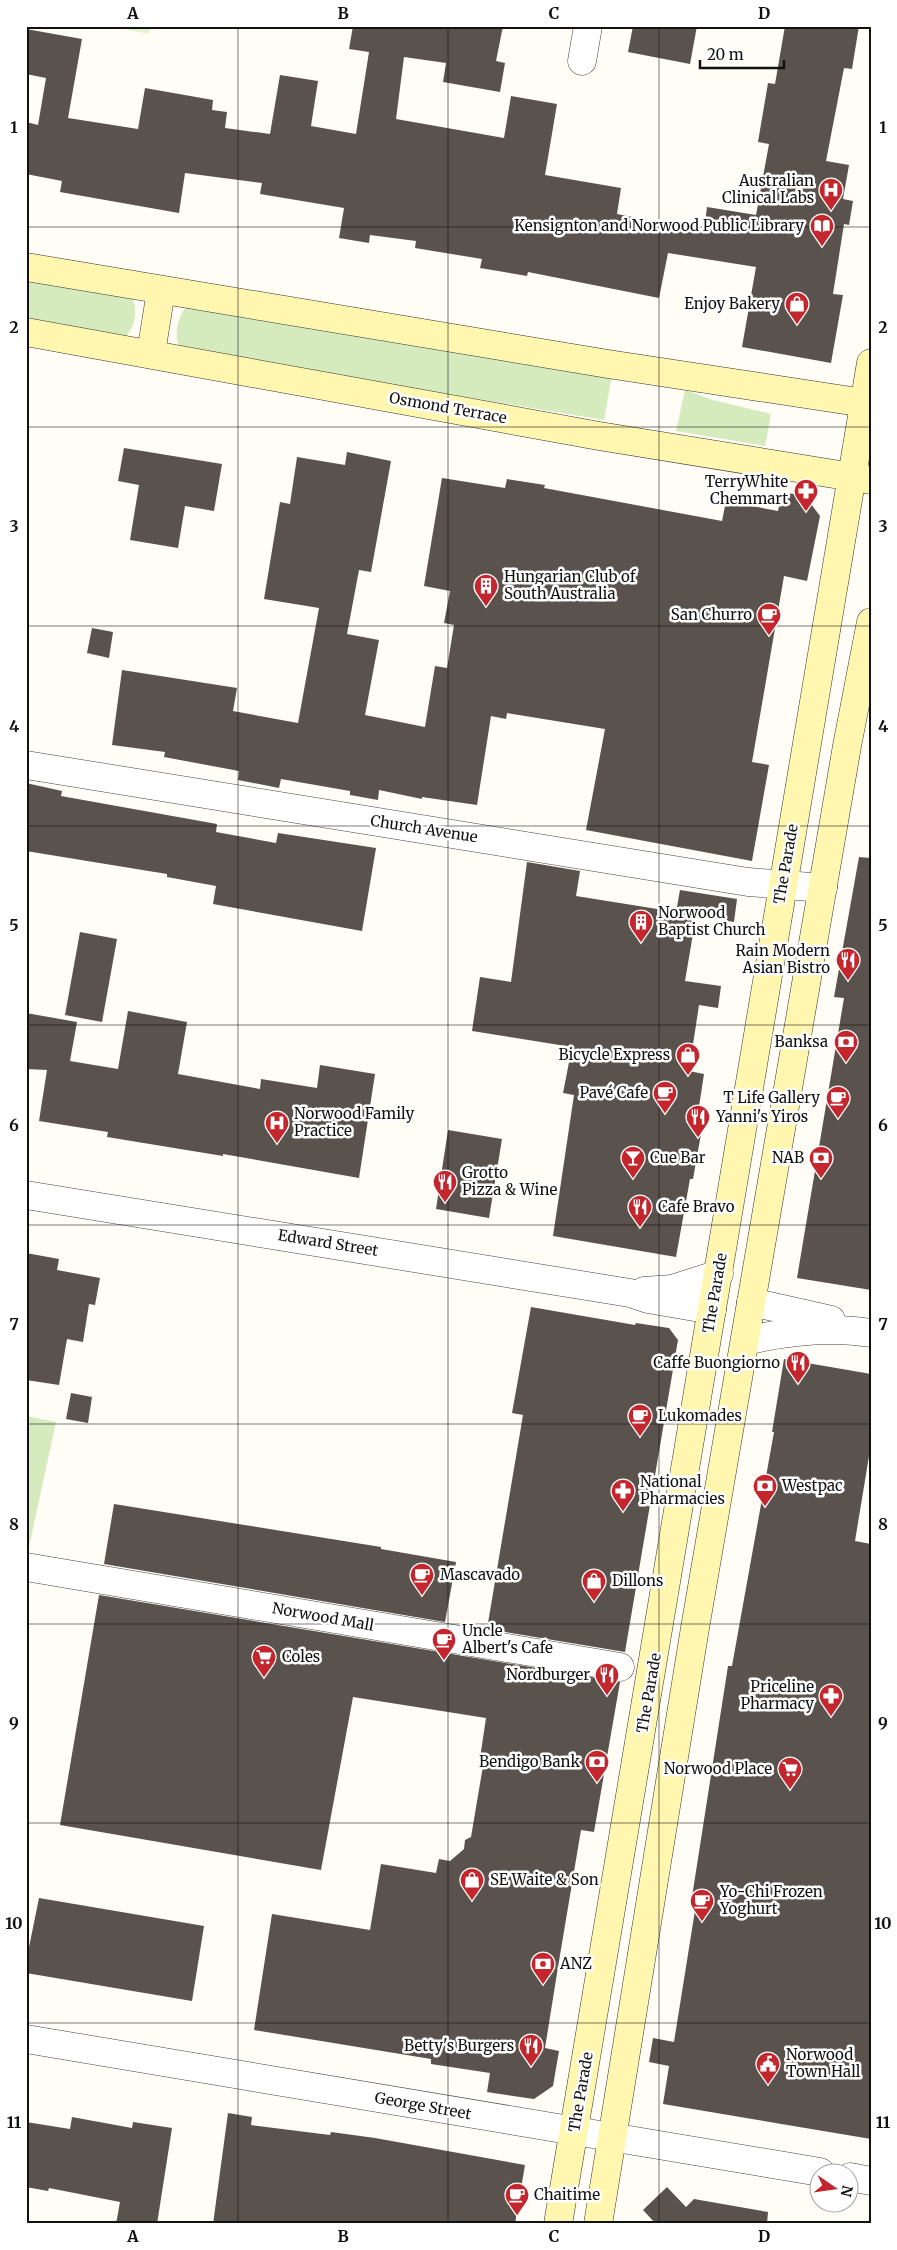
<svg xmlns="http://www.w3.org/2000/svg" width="897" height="2250" font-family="Merriweather,serif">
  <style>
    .green { fill: #d5ebbd }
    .pitch { fill: #e6f2cf }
    .building { fill: #5a524d }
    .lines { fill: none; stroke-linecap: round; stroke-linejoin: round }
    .street-casing { stroke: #444; stroke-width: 29 }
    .secondary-casing { stroke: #333; stroke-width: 29 }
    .street { stroke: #fff; stroke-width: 28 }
    .secondary { stroke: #fff6b0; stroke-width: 28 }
    .grid { fill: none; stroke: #111; stroke-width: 1; stroke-opacity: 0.55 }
    .labels { text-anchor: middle; stroke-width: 5; stroke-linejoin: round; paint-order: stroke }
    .poi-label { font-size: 15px; fill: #111; stroke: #fff; text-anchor: start }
    .street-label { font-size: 15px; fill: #111; stroke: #fff }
    .neatline { fill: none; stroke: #111; stroke-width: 2 }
    .grid-label { font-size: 16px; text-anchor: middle; font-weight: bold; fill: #111 }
  </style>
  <rect width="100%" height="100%" fill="#fffdf5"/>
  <g class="green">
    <path d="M26 277 131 296C139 307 135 330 124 338L26 322Z"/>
    <path d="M187 307 612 375 604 420 243 360 180 347C173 338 178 313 187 307Z"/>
    <path d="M685 390 713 400 771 414 765 446 676 431Z"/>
    <path d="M26 1416 56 1422 29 1547H26Z"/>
  </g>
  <path class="pitch" d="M108 26H150L149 34Z"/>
  <g class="building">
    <path d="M353 26H503L496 61 505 63 500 92 443 82 446 63 404 57 396 119 504 138 511 96 557 104 545 175 621 188 617 214 704 231 707 207 756 215 769 144 758 142 768 83 775 84 785 26H859L852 69 844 68 826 161 849 165 843 199 853 201 849 225 844 224 833 294 843 295 831 363 742 347 756 267 668 253 659 298 528 272 527 276 480 268 482 259 415 248 416 241 370 235 369 243 339 238 344 208 260 194 262 183 185 173 179 213 60 192 62 181 26 174V122L38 125 46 78 26 74V29L82 39 68 118 138 129 145 88 213 100 212 110 227 112 225 128 270 134 280 75 318 81 311 126 356 134 369 52 349 49Z"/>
    <path d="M633 26H697L690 64 628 52Z"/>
    <path d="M124 448 222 464 214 511 185 506 178 548 130 540 139 485 118 481Z"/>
    <path d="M347 452 391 461 371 572 359 570 347 634 379 640 365 715 425 727 435 666 447 668 454 625 444 623 450 591 424 586 442 478 505 488 507 479 545 485 544 488 722 521 726 501 778 511 782 492 805 496 820 516 807 581 784 576 752 762 769 765 752 861 586 830 605 729 507 713 506 719 491 716 477 805 422 797V799L379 790 378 800 350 795V791L281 779 279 788 238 780 239 771 164 757 165 752 112 745 122 670 237 688 233 711 298 723 319 608 264 599 280 502 290 504 297 457 345 465Z"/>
    <path d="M92 628 113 632 109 658 87 653Z"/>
    <path d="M26 783 62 791 61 796 217 824 216 832 276 843 278 833 376 848 362 931 213 904 216 886 167 877V874L26 851Z"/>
    <path d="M859 857 871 858V1290L797 1278 844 998 834 997Z"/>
    <path d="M527 862 580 871 576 896 676 912 680 890 737 899 734 922 696 916 685 981 721 986 718 1008 699 1005 689 1071 704 1074 695 1133 701 1134 693 1179H690L676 1257 553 1236 574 1095 563 1093 572 1047 472 1031 480 977 511 982Z"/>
    <path d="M80 932 117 939 102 1022 65 1015Z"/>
    <path d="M128 1011 187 1022 178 1074 260 1089 261 1079 317 1088 320 1065 375 1074 359 1178 223 1154V1156L107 1137 108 1132 39 1121 47 1070 26 1069V1013L77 1022 70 1061 118 1069Z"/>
    <path d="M448 1130 502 1139 489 1218 436 1209Z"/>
    <path d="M26 1253 59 1259 57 1270 100 1278 95 1305 89 1304 83 1342 67 1339 59 1385 26 1380Z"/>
    <path d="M531 1307 635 1325 636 1323 669 1328 678 1340 625 1652 487 1629 523 1415 512 1413Z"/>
    <path d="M784 1359 871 1374V1444L855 1541 871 1544V2139L663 2104 669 2066 649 2062 653 2038 674 2042 697 1898 692 1897 728 1666H732L774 1432H772Z"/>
    <path d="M71 1393 92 1397 88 1423 66 1419Z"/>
    <path d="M114 1504 381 1547V1549L456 1562 445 1622 104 1564Z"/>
    <path d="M99 1595 620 1682 594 1832 581 1830 559 1961 545 2048 559 2051 553 2086 534 2099 487 2092 490 2073 431 2064V2059L254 2030 272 1914 370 1930 381 1864 436 1873 439 1859 450 1861 464 1849 465 1840 471 1837 483 1766 479 1765 486 1718 353 1697 321 1870 60 1825Z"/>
    <path d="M39 1898 204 1926 192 2001 26 1973V1962Z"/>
    <path d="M228 2113 252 2117 251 2125 330 2135 331 2132 375 2138 525 2165 515 2224H213Z"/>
    <path d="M72 2117 132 2128 133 2122 172 2128 157 2224H116L120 2202 49 2188 48 2191 26 2187V2122L70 2129Z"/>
    <path d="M667 2187 686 2207 694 2199 768 2212 767 2224H656L643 2210Z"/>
  </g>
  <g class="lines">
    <defs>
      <g id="street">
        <path d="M582 61 588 26"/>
        <path d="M26 765 748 882 823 888"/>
        <path d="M26 1195 630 1293 648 1299 712 1310"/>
        <path d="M644 1291 672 1289 719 1274"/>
        <path d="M751 1302 831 1320"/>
        <path d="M745 1341C787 1331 828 1326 871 1333"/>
        <path d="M26 1567 620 1667"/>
        <path d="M26 2039 820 2172"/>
        <path d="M850 2177 871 2181"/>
      </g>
      <g id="secondary">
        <path d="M26 267 608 364 871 404"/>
        <path d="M26 332 599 436 871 480"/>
        <path d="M151 353 161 291"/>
        <path d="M558 2224 871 363"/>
        <path d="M598 2224 695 1628 847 746 871 622"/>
      </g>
    </defs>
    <use href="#street" class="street-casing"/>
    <use href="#secondary" class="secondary-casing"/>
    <use href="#street" class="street"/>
    <use href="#secondary" class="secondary"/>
  </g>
  <path class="grid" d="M238 26V2224M448 26V2224M659 26V2224M26 227H871M26 427H871M26 626H871M26 826H871M26 1025H871M26 1225H871M26 1424H871M26 1624H871M26 1823H871M26 2023H871"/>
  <defs>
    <symbol id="hospital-pin" viewBox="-11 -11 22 30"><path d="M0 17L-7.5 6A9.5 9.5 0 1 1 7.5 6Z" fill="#c4262e" stroke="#fff"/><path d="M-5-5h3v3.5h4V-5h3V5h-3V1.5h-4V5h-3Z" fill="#fff"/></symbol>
    <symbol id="library-pin" viewBox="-11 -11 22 30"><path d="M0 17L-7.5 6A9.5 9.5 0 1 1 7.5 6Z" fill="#c4262e" stroke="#fff"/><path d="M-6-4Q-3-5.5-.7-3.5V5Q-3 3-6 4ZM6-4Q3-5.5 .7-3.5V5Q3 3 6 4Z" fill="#fff"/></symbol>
    <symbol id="shop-pin" viewBox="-11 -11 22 30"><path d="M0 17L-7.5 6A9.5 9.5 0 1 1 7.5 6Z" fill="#c4262e" stroke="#fff"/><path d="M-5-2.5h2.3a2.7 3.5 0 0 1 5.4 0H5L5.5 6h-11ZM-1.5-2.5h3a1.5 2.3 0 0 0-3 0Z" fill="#fff"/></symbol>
    <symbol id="pharmacy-pin" viewBox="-11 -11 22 30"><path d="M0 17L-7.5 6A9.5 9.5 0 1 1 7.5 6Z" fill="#c4262e" stroke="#fff"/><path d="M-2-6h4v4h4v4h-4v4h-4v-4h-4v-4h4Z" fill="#fff"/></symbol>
    <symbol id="building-pin" viewBox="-11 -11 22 30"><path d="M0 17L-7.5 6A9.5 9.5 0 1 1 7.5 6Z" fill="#c4262e" stroke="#fff"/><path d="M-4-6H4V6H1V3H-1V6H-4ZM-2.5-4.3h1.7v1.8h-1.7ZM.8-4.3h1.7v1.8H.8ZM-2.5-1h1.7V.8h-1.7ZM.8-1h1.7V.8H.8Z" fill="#fff"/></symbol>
    <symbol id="cafe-pin" viewBox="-11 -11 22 30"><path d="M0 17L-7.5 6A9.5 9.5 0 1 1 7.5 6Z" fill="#c4262e" stroke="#fff"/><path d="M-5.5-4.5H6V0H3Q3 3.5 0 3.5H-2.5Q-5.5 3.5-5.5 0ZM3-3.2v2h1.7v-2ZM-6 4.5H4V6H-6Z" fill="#fff"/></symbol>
    <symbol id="restaurant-pin" viewBox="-11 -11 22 30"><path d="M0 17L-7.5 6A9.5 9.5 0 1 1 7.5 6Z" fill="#c4262e" stroke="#fff"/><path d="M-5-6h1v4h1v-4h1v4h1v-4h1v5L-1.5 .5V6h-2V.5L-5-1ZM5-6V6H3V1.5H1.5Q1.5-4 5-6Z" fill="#fff"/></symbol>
    <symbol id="bank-pin" viewBox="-11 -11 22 30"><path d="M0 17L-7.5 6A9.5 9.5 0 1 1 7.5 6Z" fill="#c4262e" stroke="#fff"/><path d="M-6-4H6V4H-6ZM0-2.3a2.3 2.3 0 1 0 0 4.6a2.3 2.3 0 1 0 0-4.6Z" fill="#fff"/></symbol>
    <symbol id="bar-pin" viewBox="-11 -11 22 30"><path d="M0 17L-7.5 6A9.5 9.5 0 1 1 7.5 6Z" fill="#c4262e" stroke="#fff"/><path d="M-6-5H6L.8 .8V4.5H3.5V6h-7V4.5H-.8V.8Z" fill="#fff"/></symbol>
    <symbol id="supermarket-pin" viewBox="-11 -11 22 30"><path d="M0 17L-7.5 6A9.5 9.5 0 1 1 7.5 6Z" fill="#c4262e" stroke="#fff"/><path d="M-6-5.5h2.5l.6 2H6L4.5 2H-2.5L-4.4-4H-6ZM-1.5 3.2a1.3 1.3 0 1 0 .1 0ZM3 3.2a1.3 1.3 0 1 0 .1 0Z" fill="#fff"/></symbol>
    <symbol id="civic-pin" viewBox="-11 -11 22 30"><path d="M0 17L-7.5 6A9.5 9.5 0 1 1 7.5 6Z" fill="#c4262e" stroke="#fff"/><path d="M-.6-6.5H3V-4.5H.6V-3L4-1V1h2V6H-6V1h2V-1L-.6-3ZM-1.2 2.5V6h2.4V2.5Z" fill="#fff"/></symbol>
  </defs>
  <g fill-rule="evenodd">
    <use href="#hospital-pin" x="817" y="176" width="28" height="38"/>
    <use href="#library-pin" x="808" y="212" width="28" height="38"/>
    <use href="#shop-pin" x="783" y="290" width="28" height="38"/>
    <use href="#pharmacy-pin" x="792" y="477" width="28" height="38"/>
    <use href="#building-pin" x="472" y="572" width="28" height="38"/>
    <use href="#cafe-pin" x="755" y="601" width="28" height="38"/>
    <use href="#building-pin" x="627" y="908" width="28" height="38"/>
    <use href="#restaurant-pin" x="834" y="946" width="28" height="38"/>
    <use href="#bank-pin" x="832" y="1028" width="28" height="38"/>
    <use href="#shop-pin" x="674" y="1041" width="28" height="38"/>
    <use href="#cafe-pin" x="651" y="1079" width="28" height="38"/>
    <use href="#cafe-pin" x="824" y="1084" width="28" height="38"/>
    <use href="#restaurant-pin" x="684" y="1103" width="28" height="38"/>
    <use href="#hospital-pin" x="263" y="1109" width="28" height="38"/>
    <use href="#bar-pin" x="619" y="1144" width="28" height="38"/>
    <use href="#bank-pin" x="807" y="1144" width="28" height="38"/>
    <use href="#restaurant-pin" x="431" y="1168" width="28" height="38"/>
    <use href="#restaurant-pin" x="626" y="1193" width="28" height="38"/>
    <use href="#restaurant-pin" x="784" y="1349" width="28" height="38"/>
    <use href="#cafe-pin" x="626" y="1402" width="28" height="38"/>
    <use href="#bank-pin" x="751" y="1472" width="28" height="38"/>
    <use href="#pharmacy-pin" x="609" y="1477" width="28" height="38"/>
    <use href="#cafe-pin" x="408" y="1561" width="28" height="38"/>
    <use href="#shop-pin" x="580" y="1567" width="28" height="38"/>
    <use href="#cafe-pin" x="430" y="1626" width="28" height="38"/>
    <use href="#supermarket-pin" x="250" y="1643" width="28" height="38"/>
    <use href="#restaurant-pin" x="593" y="1661" width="28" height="38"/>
    <use href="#pharmacy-pin" x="817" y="1682" width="28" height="38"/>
    <use href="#bank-pin" x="583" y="1748" width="28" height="38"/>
    <use href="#supermarket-pin" x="776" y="1755" width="28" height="38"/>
    <use href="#shop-pin" x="458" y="1866" width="28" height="38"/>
    <use href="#cafe-pin" x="688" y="1887" width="28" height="38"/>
    <use href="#bank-pin" x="529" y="1950" width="28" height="38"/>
    <use href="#restaurant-pin" x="517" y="2032" width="28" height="38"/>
    <use href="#civic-pin" x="754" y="2050" width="28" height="38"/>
    <use href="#cafe-pin" x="503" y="2181" width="28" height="38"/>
  </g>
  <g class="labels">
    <g class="poi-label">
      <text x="814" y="186" text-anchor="end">Australian<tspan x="814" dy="17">Clinical Labs</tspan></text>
      <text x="804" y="231" text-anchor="end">Kensignton and Norwood Public Library</text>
      <text x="780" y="309" text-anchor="end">Enjoy Bakery</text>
      <text x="788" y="487" text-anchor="end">TerryWhite<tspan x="788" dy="17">Chemmart</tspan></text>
      <text x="504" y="582">Hungarian Club of<tspan x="504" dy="17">South Australia</tspan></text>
      <text x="752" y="620" text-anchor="end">San Churro</text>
      <text x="658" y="918">Norwood<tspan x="658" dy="17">Baptist Church</tspan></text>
      <text x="830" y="956" text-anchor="end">Rain Modern<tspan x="830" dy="17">Asian Bistro</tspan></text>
      <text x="828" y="1047" text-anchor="end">Banksa</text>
      <text x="670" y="1060" text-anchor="end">Bicycle Express</text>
      <text x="648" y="1098" text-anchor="end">Pavé Cafe</text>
      <text x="820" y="1103" text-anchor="end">T Life Gallery</text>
      <text x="294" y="1119">Norwood Family<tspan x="294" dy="17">Practice</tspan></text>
      <text x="716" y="1122">Yanni's Yiros</text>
      <text x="650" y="1163">Cue Bar</text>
      <text x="804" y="1163" text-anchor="end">NAB</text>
      <text x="462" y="1178">Grotto<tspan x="462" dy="17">Pizza &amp; Wine</tspan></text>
      <text x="658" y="1212">Cafe Bravo</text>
      <text x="780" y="1368" text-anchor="end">Caffe Buongiorno</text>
      <text x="658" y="1421">Lukomades</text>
      <text x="640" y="1487">National<tspan x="640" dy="17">Pharmacies</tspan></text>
      <text x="782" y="1491">Westpac</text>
      <text x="440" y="1580">Mascavado</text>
      <text x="612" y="1586">Dillons</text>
      <text x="462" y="1636">Uncle<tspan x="462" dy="17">Albert's Cafe</tspan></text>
      <text x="282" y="1662">Coles</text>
      <text x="590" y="1680" text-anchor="end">Nordburger</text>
      <text x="814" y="1692" text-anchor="end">Priceline<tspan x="814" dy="17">Pharmacy</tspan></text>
      <text x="580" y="1767" text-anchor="end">Bendigo Bank</text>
      <text x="772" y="1774" text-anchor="end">Norwood Place</text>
      <text x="490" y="1885">SE Waite &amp; Son</text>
      <text x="720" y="1897">Yo-Chi Frozen<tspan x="720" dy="17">Yoghurt</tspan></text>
      <text x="560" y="1969">ANZ</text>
      <text x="514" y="2051" text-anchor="end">Betty's Burgers</text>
      <text x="786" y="2060">Norwood<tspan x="786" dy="17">Town Hall</tspan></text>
      <text x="534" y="2200">Chaitime</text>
    </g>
    <g class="street-label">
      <text transform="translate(448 408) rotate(10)" y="5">Osmond Terrace</text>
      <text transform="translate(424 829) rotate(9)" y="5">Church Avenue</text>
      <text transform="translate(786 864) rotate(-80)" y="5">The Parade</text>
      <text transform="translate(328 1243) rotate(9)" y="5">Edward Street</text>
      <text transform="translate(715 1293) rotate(-80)" y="5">The Parade</text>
      <text transform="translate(323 1617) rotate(10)" y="5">Norwood Mall</text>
      <text transform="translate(649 1693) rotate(-80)" y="5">The Parade</text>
      <text transform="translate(581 2092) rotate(-80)" y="5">The Parade</text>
      <text transform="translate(423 2106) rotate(10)" y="5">George Street</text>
    </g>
  </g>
  <rect width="897" height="2250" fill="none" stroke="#ffffff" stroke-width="55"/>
  <g transform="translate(834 2188) rotate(103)"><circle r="24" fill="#ffffff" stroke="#a0a0a0"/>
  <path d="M0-4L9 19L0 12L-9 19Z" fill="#c4262e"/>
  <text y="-8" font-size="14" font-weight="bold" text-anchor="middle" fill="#111111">N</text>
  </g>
  <path d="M700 60v8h84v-8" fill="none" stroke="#111111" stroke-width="2.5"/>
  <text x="707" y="60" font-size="15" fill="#111111" stroke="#ffffff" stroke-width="4" paint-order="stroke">20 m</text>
  <rect x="28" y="28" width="842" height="2194" class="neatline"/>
  <g class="grid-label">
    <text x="133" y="19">A</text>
    <text x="343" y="19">B</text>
    <text x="554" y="19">C</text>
    <text x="764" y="19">D</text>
    <text x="14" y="133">1</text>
    <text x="883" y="133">1</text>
    <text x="14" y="333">2</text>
    <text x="883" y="333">2</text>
    <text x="14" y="532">3</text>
    <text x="883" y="532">3</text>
    <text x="14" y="732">4</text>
    <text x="883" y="732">4</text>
    <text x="14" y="931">5</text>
    <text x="883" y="931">5</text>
    <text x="14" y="1131">6</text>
    <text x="883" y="1131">6</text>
    <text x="14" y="1330">7</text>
    <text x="883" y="1330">7</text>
    <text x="14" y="1530">8</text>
    <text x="883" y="1530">8</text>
    <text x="14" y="1729">9</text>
    <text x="883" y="1729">9</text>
    <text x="14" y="1929">10</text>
    <text x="883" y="1929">10</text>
    <text x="14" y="2128">11</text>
    <text x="883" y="2128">11</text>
    <text x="133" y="2242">A</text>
    <text x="343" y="2242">B</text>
    <text x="554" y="2242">C</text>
    <text x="764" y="2242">D</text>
  </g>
</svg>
